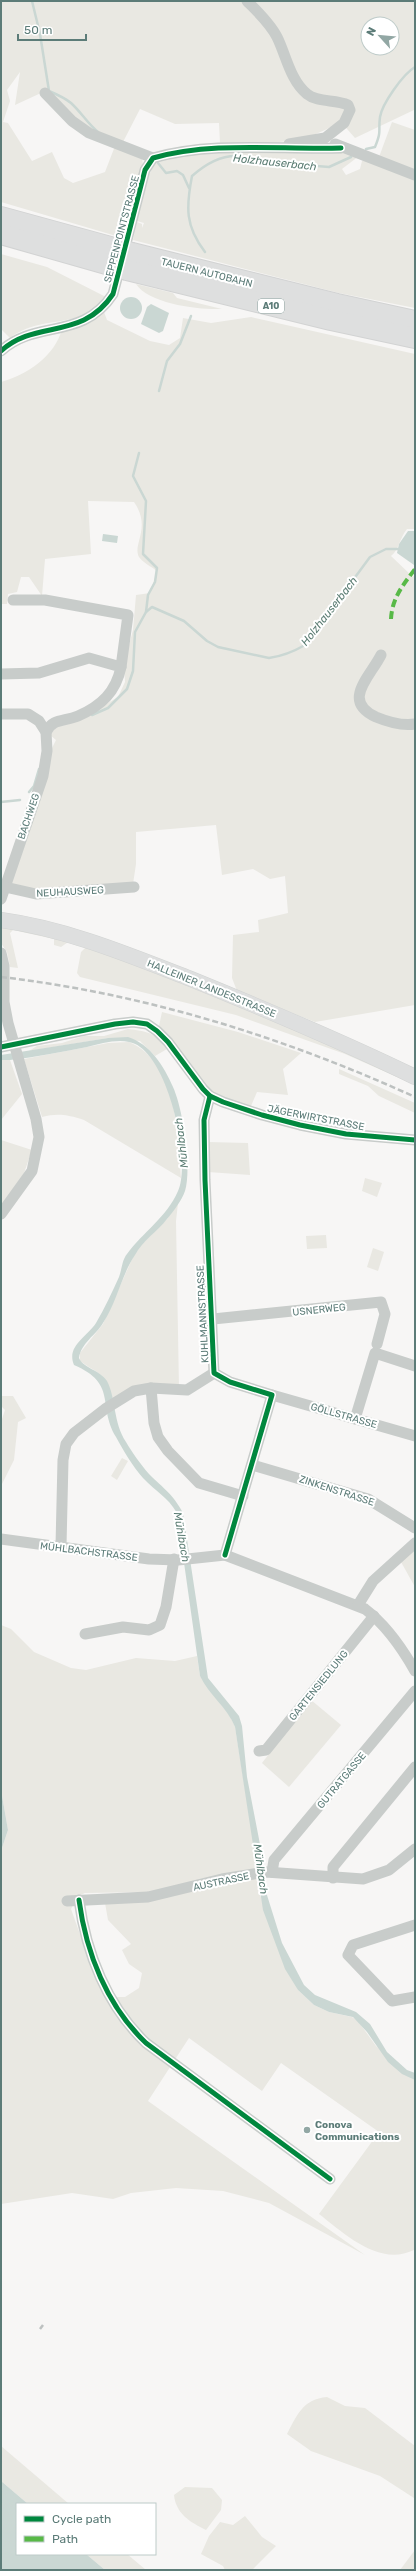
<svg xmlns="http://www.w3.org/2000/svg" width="416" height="2571" font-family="Rubik,sans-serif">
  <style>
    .green { fill: #e9e8e2; fill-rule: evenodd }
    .water { fill: #cad7d3 }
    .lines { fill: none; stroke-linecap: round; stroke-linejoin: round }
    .stream { stroke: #cad7d3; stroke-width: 2.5 }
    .secondary-casing { stroke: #d2d4d3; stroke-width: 16 }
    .motorway-casing { stroke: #d2d3d3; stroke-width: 22 }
    .minor { stroke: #c8ccca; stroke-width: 11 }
    .secondary { stroke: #dedfdf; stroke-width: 15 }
    .motorway { stroke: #dedfdf; stroke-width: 20 }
    .rail { stroke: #bdc1c0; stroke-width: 2.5; stroke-dasharray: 6 3; stroke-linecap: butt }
    .motorway-bridge-casing { stroke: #d2d3d3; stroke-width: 22; stroke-linecap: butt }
    .motorway-bridge { stroke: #dedfdf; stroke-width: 20 }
    .quiet { stroke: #58b947; stroke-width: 4; stroke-dasharray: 8 4; stroke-linecap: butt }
    .cycleway-casing { stroke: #fff; stroke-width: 8 }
    .cycleway { stroke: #00873e; stroke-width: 5 }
    .poi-dot { fill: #92a7a4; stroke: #fff; stroke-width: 1.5 }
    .labels { text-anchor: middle; stroke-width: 4; stroke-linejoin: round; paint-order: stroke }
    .shield { fill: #fff; stroke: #8da3a0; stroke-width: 1 }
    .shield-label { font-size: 9px; font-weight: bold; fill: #5c7c78 }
    .street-label { font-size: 10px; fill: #5c7c78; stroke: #fff }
    .poi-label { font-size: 10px; font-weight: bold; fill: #5c7c78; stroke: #fff; text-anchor: start }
    .water-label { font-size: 11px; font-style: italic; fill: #5a7c72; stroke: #fff }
  </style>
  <rect width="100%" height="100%" fill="#f7f6f5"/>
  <g class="green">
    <path d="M1 1H415L414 110 355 138 340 121C306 146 260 144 220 143L219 123 175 124 140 109 123 142 102 136 41 93 15 105 20 72 7 90 10 101 3 122 8 123 32 161 52 152 64 178 73 183 105 172 115 146 142 157 143 166 123 238 1 202ZM368 24H392V48H368Z"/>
    <path d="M392 122 415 130V171L379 157Z"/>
    <path d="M197 151H346L359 156 342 169 346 175 360 169 362 161 367 159 415 178V308L339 293 133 240 137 222 142 224V228L144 223 137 221 149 175 155 162Z"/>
    <path d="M1 254 47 267 106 297C82 331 43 313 10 338L1 329Z"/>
    <path d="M136 284 173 293 177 298 222 309C199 310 149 304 136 284Z"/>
    <path d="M104 312 107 320 150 341 169 345 180 338 183 318 211 323 251 317 415 354V529H407C400 537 399 550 391 556L413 577 415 574V721C395 723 374 719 362 702L363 690 385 657 376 654 359 686 355 700C357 705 358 710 362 714 371 723 404 731 415 727V1005L315 1022 237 991 232 978 233 935 259 932 258 920 288 913 285 876 270 879 253 869 222 875 216 825 136 832V864L133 884 37 892 10 885 46 779 51 750 56 740 50 735 59 723 86 716 118 697 125 682 124 664 133 630 136 595 150 593 157 571C152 567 142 562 139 557 132 544 152 528 134 502L88 501 91 554 45 559 42 596 29 577H21L17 592 8 594 7 604H1V382C27 375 55 356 62 329L87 323Z"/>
    <path d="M1 924 71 940 61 947 54 945V939L13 930 10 933 18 968 10 967 7 952 1 943Z"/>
    <path d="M88 945 146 966 415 1082V1085L345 1054 236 1015 80 977 77 973 81 952Z"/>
    <path d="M162 1012 238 1032 301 1053 283 1069 288 1095 257 1092 251 1106C233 1100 212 1095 199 1081 184 1064 176 1042 159 1026Z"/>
    <path d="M128 1029C145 1031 158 1033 167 1049L155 1056 140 1041 108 1038 29 1051 37 1046 62 1043 84 1036H104Z"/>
    <path d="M129 1042C176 1061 179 1136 181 1178L84 1120C68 1115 58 1113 42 1117L24 1059 108 1043Z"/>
    <path d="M1 1060H10L22 1094 1 1120Z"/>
    <path d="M339 1069 415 1103V1113L379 1096 368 1086 339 1074Z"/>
    <path d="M1 1140 32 1150 24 1173 1 1206Z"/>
    <path d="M208 1142 248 1143 250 1175 208 1172Z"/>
    <path d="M365 1178 382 1183 377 1197 362 1191Z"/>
    <path d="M178 1203 176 1221 179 1388C144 1383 142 1380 112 1399 104 1371 101 1376 80 1361V1353L103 1324 133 1257 141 1245 167 1219Z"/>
    <path d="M326 1235 327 1248 307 1249 306 1236Z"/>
    <path d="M373 1248 384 1252 378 1271 367 1267Z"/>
    <path d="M1 1396H13L26 1418 18 1422 14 1460 1 1486V1422L5 1410 1 1406Z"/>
    <path d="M122 1458 128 1461 117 1480 111 1476Z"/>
    <path d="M415 1549V1587L401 1562Z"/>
    <path d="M1 1625 11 1629 34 1652 71 1668 86 1670 136 1658 175 1661 197 1656 200 1676 230 1716 235 1727 258 1870 199 1879 198 1882 151 1892 85 1893 78 1896 71 1909 86 1951 108 1997H125L139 1988 142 1973 129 1964 122 1950 131 1944 108 1920 105 1903 259 1876 260 1895 298 1990 314 2005 329 2012 352 2017 358 2021 376 2046 415 2080 414 2250C379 2267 345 2234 319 2214L379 2132 281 2063 262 2091 189 2038 148 2101 365 2255 269 2203 223 2191 176 2188 131 2193 113 2199 72 2193 1 2204V1851L8 1830 1 1790Z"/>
    <path d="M311 1700 341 1725 289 1787 262 1763Z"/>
    <path d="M327 2397 345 2406 365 2408 415 2446 414 2498 380 2476 311 2451 287 2434C297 2415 303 2399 327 2397Z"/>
    <path d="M1 2446 69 2504H28L1 2481Z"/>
    <path d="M185 2487 212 2488 222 2500 221 2510 206 2530C190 2522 176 2514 174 2495Z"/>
    <path d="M245 2516 262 2537 276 2546 253 2569 225 2570 223 2566 201 2554 209 2536 220 2522 233 2525Z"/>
    <path d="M415 2550V2570H400Z"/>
    <path d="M86 2554H127L146 2570H105Z"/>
  </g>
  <g class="water">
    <circle cx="131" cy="308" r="11"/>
    <path d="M151 304 169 313 163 331 159 333 141 324 147 307Z"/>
    <path d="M408 531H415L414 565 397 553 399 544Z"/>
    <path d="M103 534 118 536 117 543 102 541Z"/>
    <path d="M128 1037C150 1044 164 1066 173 1087 183 1109 192 1168 185 1191 182 1200 173 1212 167 1219 157 1232 143 1240 135 1255 121 1276 117 1302 103 1323 96 1335 81 1343 79 1358 83 1368 100 1370 107 1381 116 1398 113 1422 126 1442 132 1452 141 1465 149 1474 164 1489 173 1494 183 1513L208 1678 239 1716 242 1726 247 1777 264 1865 266 1892 282 1943 304 1985 315 1995 356 2012 370 2024 387 2052 407 2070 415 2073V2080L402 2074 388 2062 367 2032 353 2017 329 2012 314 2005 298 1990 285 1969 263 1910 235 1727C227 1707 209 1695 200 1676L177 1513C167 1496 156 1492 143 1478 133 1467 123 1450 116 1437 97 1405 118 1384 74 1365 66 1346 87 1337 96 1323 105 1308 112 1292 119 1277 122 1269 122 1260 127 1254 143 1232 167 1217 178 1191 192 1161 167 1048 129 1042 116 1039 100 1044 87 1047 61 1052 36 1057 10 1060H1V1055L108 1038Z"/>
    <path d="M1 1790 8 1830 1 1851Z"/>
    <path d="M1 2481 28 2504H17V2554H86L105 2570H1Z"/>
  </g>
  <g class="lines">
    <g class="stream">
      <path d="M32 1 40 34 49 91C56 94 65 98 71 103 81 112 88 124 98 132"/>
      <path d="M366 149 375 147C382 130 378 132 380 117 382 104 403 74 415 67"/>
      <path d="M158 163 166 173 177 171 183 175 189 188"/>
      <path d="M205 252C185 226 186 207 192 176 210 160 232 149 256 161L329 167 351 157"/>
      <path d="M159 391 167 361 180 344 191 316"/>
      <path d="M146 612 152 607 184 621 207 641 218 647 269 658C283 656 293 652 305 645L370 557 386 549H398"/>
      <path d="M92 715 108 708 127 689 133 671 135 632 146 612 148 595 155 582 157 568 143 554 146 501 133 476 139 453"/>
      <path d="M29 792 34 786 39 769"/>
      <path d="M1 802 20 800"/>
    </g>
    <defs>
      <path id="secondary" d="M1 920C67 929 129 955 191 979 267 1010 341 1041 415 1077"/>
      <g id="motorway">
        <path d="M1 217 118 249"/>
        <path d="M1 234 113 266"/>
        <path d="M132 253 337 304 415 321"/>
        <path d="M127 270 331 320 415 338"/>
      </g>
    </defs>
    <use href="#secondary" class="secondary-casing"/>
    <use href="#motorway" class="motorway-casing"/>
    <g class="minor">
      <path d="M247 1C257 11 270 23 277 37 286 55 290 80 307 94 318 103 335 99 348 105L350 110 344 123 325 138 289 144"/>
      <path d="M45 93 72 121 89 133 153 158"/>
      <path d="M335 144 415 175"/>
      <path d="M1 351C36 319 82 341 113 294L145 170 153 158C214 141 279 150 341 148"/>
      <path d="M13 600H45L128 615 121 667"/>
      <path d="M381 655C370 677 341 701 376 717 388 722 402 726 415 724"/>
      <path d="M1 674 39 673 89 658 121 667C116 692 101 706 78 716 64 722 53 718 46 732"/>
      <path d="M1 714H28L39 721 46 732 47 751 43 776 1 899"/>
      <path d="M5 887 36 894 134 887"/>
      <path d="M1 953 4 966V1002L8 1023 36 1119 39 1137 32 1171 1 1214"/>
      <path d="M1 1047 115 1024 133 1022 147 1024 157 1031 168 1042 203 1089 210 1096 223 1102 262 1115 300 1125 346 1134 415 1140"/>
      <path d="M210 1096 204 1120 205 1180 214 1373 230 1382 272 1395 225 1555"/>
      <path d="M213 1319 381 1302 385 1314 377 1344"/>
      <path d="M151 1388 154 1423 158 1437 168 1451 199 1483 243 1496"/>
      <path d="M272 1395 415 1436"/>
      <path d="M355 1419 375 1353 415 1366"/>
      <path d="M252 1465 368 1499 415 1528"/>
      <path d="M1 1539 149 1559 178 1560 225 1555 365 1609C386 1625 402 1648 415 1671"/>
      <path d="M61 1546 63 1460 66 1444 74 1433 105 1409 134 1391 151 1388 187 1390 214 1373"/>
      <path d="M358 1605 373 1581 415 1543"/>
      <path d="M85 1634 123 1627 149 1630 160 1625 166 1607 174 1559"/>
      <path d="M259 1751 266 1750 374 1616"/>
      <path d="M272 1872 274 1860 415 1691"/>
      <path d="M333 1878V1867L415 1767"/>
      <path d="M79 1900C86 1953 107 2006 146 2043L330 2179"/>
      <path d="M67 1901 148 1897 222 1879 266 1872 363 1879 389 1870 415 1849"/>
      <path d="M415 1925 353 1945 348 1955 392 2001 415 1997"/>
    </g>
    <use href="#secondary" class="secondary"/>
    <use href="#motorway" class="motorway"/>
    <g class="rail">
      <path d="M1 977C146 994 283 1037 415 1097"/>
      <path d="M40 2329 43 2325"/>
    </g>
    <defs>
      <g id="motorway-bridge">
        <path d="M118 249 132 253"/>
        <path d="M113 266 127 270"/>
      </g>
    </defs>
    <use href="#motorway-bridge" class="motorway-bridge-casing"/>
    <use href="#motorway-bridge" class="motorway-bridge"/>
    <path class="quiet" d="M391 619C392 598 403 585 415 569"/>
    <defs>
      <g id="cycleway">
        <path d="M1 351C36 319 82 341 113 294L145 170 153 158C214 141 279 150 341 148"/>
        <path d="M1 1047 115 1024 133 1022 147 1024 157 1031 168 1042 203 1089 210 1096 223 1102 262 1115 300 1125 346 1134 415 1140"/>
        <path d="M210 1096 204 1120 205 1180 214 1373 230 1382 272 1395 225 1555"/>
        <path d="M79 1900C86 1953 107 2006 146 2043L330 2179"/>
      </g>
    </defs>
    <use href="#cycleway" class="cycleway-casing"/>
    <use href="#cycleway" class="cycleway"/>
  </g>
  <circle class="poi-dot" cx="307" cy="2130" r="4"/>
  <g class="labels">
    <rect class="shield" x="258" y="299" width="26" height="14" rx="3"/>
    <g class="shield-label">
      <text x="271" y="309">A10</text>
    </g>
    <g class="street-label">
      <text transform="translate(121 229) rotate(-75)" y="4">SEPPENPOINTSTRASSE</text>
      <text transform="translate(207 272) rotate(14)" y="4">TAUERN AUTOBAHN</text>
      <text transform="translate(28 816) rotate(-71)" y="4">BACHWEG</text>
      <text transform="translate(70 891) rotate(-3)" y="4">NEUHAUSWEG</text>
      <text transform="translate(212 988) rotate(22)" y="4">HALLEINER LANDESSTRASSE</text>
      <text transform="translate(316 1117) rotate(11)" y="4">JÄGERWIRTSTRASSE</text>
      <text transform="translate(319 1309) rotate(-6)" y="4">USNERWEG</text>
      <text transform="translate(202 1314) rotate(-93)" y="4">KUHLMANNSTRASSE</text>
      <text transform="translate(344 1415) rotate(16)" y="4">GÖLLSTRASSE</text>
      <text transform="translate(337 1490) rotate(18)" y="4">ZINKENSTRASSE</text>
      <text transform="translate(89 1551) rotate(7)" y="4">MÜHLBACHSTRASSE</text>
      <text transform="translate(318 1685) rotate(-51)" y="4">GARTENSIEDLUNG</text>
      <text transform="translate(341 1780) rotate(-50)" y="4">GUTRATGASSE</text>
      <text transform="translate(221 1881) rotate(-12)" y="4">AUSTRASSE</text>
    </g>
    <g class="poi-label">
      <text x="315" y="2128">Conova<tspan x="315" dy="12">Communications</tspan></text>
    </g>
    <g class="water-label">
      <text transform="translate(275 162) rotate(6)" y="4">Holzhauserbach</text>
      <text transform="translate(329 611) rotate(-52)" y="4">Holzhauserbach</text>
      <text transform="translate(181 1143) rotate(-97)" y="4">Mühlbach</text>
      <text transform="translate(182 1537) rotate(80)" y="4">Mühlbach</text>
      <text transform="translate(261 1869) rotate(82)" y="4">Mühlbach</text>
    </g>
  </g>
  <rect width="416" height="2571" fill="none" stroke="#5c7c78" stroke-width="4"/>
  <rect x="16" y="2503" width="140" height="52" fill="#ffffff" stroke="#becbc9"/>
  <rect x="24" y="2516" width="20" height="6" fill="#00873e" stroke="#becbc9"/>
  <text x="52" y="2523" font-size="12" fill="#5c7c78">Cycle path</text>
  <rect x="24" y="2536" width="20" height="6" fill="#58b947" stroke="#becbc9"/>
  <text x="52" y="2543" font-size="12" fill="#5c7c78">Path</text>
  <g transform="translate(380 36) rotate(297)"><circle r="19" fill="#ffffff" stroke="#becbc9"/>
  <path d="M0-3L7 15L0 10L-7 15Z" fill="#92a7a4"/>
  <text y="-6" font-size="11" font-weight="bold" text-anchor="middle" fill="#5c7c78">N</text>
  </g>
  <path d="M18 34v6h68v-6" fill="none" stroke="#5c7c78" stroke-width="2"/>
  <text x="24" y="34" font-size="12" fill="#5c7c78" stroke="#ffffff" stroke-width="3" paint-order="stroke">50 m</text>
</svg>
